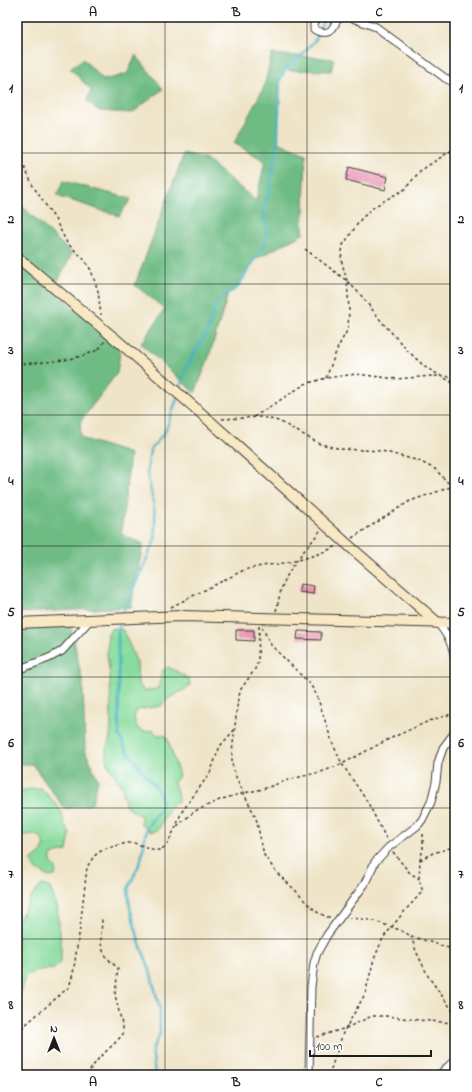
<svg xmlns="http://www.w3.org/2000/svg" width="472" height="1092" font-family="'Indie Flower',sans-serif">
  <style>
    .green { fill: #89dc9d; stroke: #527c5c }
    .forest { fill: #6ebc84; stroke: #456c50 }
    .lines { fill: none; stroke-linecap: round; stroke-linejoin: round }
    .stream { stroke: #47b3c5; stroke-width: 2.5 }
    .building { fill: #e994b2 }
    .street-casing { stroke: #3c3a36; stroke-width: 9 }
    .secondary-casing { stroke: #3c3a36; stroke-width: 12 }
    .path { stroke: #3c3a36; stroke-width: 1.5; stroke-dasharray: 3 3; stroke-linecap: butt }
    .street { stroke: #fff; stroke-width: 7 }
    .secondary { stroke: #f8e8c3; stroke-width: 10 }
    .grid { fill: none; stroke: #1c1c1c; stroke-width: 1; stroke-opacity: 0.55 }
    .neatline { fill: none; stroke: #1c1c1c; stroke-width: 1.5 }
    .grid-label { font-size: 13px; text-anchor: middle; font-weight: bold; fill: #1c1c1c }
  </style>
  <rect width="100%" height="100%" fill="#fff"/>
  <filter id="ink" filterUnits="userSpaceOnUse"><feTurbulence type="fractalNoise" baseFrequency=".025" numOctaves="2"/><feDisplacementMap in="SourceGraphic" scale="8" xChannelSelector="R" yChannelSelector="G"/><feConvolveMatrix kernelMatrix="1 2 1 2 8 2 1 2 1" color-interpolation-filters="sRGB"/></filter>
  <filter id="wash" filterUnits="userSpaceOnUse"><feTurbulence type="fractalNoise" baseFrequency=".012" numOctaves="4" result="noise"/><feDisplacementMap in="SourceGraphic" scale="16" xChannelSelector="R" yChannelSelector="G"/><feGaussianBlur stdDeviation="0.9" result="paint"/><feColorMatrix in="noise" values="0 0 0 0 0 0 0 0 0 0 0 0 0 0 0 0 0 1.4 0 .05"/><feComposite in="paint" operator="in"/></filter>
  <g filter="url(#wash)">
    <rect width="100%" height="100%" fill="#efe4c7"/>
    <g class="green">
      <path d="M112 628 123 630 124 632 137 663 138 684 144 691C166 690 157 682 163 670L168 667 176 671 189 679 190 685 187 688 168 699 161 706 137 710 134 717 137 728 144 732 153 730 157 735H165L168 740 179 776 174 782 179 800 169 809 158 830 150 832 141 824V816L131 810 125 805 122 787 107 763 106 750 110 738 111 726 110 676 107 655 108 633Z"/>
      <path d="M41 788 56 804 62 813 64 824 70 834 67 851 56 853 51 856V863C56 867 57 869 55 876L49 877 33 867 32 860 41 853 44 847 42 838C32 833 26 833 17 840V791Z"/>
      <path d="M42 885 50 888 57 906 58 914 61 944V959L60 963 54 969 39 970 28 974 25 977 20 996H17V923L31 897Z"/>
    </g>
    <g class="forest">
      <path d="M272 54 334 59 331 71 285 70 280 81 278 142 306 154 303 234 256 259 237 288 228 294 209 357 195 393 141 344 165 309 135 285 184 154 207 160 256 201 265 161 234 143 264 87Z"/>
      <path d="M136 55 163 89 132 113 99 111 87 101 91 90 70 68 83 59 104 80 127 74Z"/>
      <path d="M63 181 131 199 119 216 57 196Z"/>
      <path d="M20 204 72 254 53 290 121 345 117 373 80 422 81 438 130 454 121 534 143 544 131 607 17 613V209Z"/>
      <path d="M71 626 83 685 85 750 98 780 92 804 65 809 32 764H17V630Z"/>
    </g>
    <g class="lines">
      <g class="stream">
        <path d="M179 391 186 368 208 330 216 305 222 297 237 288 265 243 267 230 264 220 265 206 269 192 278 142 280 81 285 70 299 58 316 39 325 17"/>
        <path d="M122 615 155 540V513L147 471 150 450 165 432 178 396"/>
        <path d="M121 620 118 633 119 735 127 751 155 786 161 796 162 802 160 809 147 827 141 860 128 889 130 908 140 944 149 967 160 1009V1034L152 1049 155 1075"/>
      </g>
    </g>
    <g id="blocks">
      <g class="building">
        <path d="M349 167 388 177 385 190 346 180Z"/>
        <path d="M300 584 314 586 313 594 299 592Z"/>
        <path d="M236 630H254V641L236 640Z"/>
        <path d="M298 631 321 632V640L297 639Z"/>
      </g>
    </g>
  </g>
  <g filter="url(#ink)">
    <use href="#blocks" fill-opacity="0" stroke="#3c3a36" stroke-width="1"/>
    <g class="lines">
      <defs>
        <g id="street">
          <path d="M317 17 314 24V29C319 33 329 34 332 29 337 22 335 20 343 17"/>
          <path d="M350 17 376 27 445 78 455 83"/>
          <path d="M438 623C448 636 452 643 455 659"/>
          <path d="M17 670 49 658 62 651 90 620"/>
          <path d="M309 1075 311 987 314 963 317 953 327 935 364 885 375 862 389 847 417 826 422 820 431 802 436 782 438 763 443 748 455 732"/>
          <path d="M439 1075 455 1060"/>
        </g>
        <g id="secondary">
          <path d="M17 257 119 342 202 414 356 552 438 623"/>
          <path d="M17 623 181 616 455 623"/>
        </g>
      </defs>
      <use href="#street" class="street-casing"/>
      <use href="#secondary" class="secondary-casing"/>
      <g class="path">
        <path d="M17 151 33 186 55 219 67 243 83 258 91 270 98 291 101 315"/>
        <path d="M305 249 347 281 360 294 382 322 408 351 425 367 455 384"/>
        <path d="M17 364C43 362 73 362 97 350 100 348 103 344 105 341"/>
        <path d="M326 378 338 347 348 329 349 309 347 281 341 259 343 245 361 219 375 206 405 189 420 171 455 148"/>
        <path d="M254 417 305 384 326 378 356 374 397 379 433 376 455 377"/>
        <path d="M222 419 261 417 279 421 320 444 341 449 382 451 419 461 435 469 455 490"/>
        <path d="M352 538 410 501 451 487"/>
        <path d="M171 607 244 570C257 566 270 565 284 563 302 560 320 554 337 546"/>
        <path d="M276 611C279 600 280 589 285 580 293 562 308 547 320 531"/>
        <path d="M259 626 258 662 255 669 241 689 238 699 232 753V764L236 777 256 818 264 855 277 873 296 891 304 900 317 912 327 917H331"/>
        <path d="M262 627 271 645 310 684 317 696 332 742 342 764 367 801 387 840"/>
        <path d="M177 826 195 811 222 799 244 793 263 789 288 780 324 771 342 764 387 740 429 721 455 713"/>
        <path d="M393 852 409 872 419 879"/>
        <path d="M420 860 433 853 447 849 455 846"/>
        <path d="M349 918 371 920 400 930 411 936 455 950"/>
        <path d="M411 936 416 951 428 976 455 1014"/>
        <path d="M17 1032 69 987 73 974 80 928 87 867 94 856 104 849 127 843H134L155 850H160L166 846 176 827 181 813 210 773 220 746 235 729"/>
        <path d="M317 1037 346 1028 372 1016H386L419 1020 455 1023"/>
        <path d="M86 1075 99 1058 117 1041 123 1034V1028L115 995 118 968C97 951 101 944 102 919"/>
        <path d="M329 1075 343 1033 365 994 374 959 383 938 403 913 421 893 422 889 419 879 420 860 423 849V831"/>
      </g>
      <use href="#street" class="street"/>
      <use href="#secondary" class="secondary"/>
    </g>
  </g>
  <path class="grid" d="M165 17V1075M307 17V1075M17 153H455M17 284H455M17 415H455M17 546H455M17 677H455M17 808H455M17 939H455"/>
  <rect width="472" height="1092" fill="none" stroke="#fff" stroke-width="44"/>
  <g transform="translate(54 1038)" stroke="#ffffff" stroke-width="3" paint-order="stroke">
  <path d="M0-3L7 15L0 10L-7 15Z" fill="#1c1c1c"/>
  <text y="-6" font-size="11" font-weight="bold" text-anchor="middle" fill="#1c1c1c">N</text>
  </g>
  <path d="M310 1050v6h121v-6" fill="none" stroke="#1c1c1c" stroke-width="2"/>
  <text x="316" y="1050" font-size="12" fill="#1c1c1c" stroke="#ffffff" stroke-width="3" paint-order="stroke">100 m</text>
  <rect x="22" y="22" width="428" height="1048" class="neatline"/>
  <g class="grid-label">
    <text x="93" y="16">A</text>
    <text x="236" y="16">B</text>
    <text x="379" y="16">C</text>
    <text x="11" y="92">1</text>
    <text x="461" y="92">1</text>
    <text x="11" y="223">2</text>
    <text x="461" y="223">2</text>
    <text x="11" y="354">3</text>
    <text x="461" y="354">3</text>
    <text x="11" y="485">4</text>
    <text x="461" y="485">4</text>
    <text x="11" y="616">5</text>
    <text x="461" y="616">5</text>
    <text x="11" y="747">6</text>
    <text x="461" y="747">6</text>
    <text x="11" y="878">7</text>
    <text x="461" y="878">7</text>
    <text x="11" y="1009">8</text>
    <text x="461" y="1009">8</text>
    <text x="93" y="1086">A</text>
    <text x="236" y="1086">B</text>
    <text x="379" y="1086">C</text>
  </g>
</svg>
